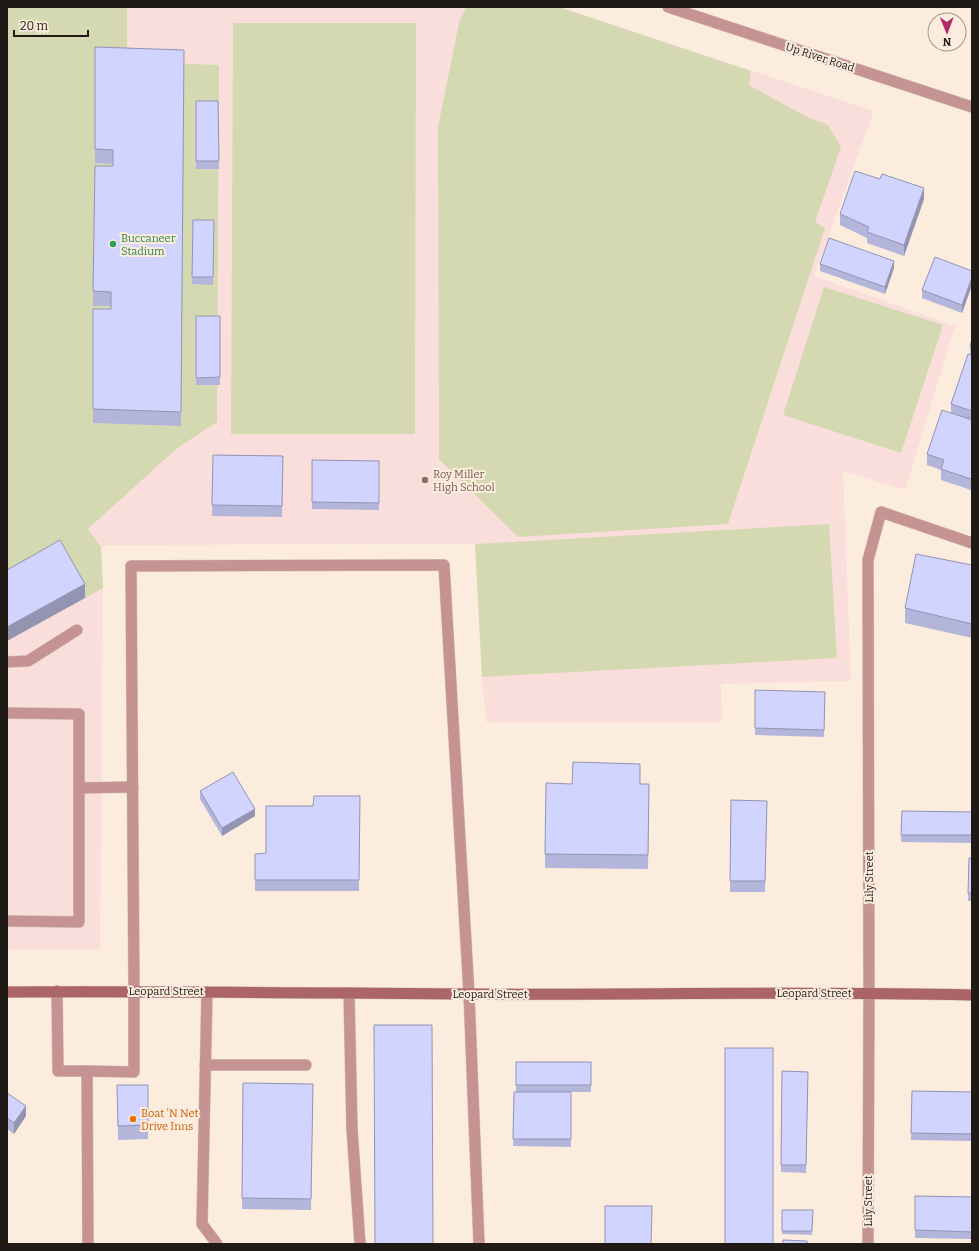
<svg xmlns="http://www.w3.org/2000/svg" width="979" height="1251" font-family="Bitter,serif">
  <style>
    .education { fill: #f9dedb }
    .green { fill: #d5d9b1 }
    .lines { fill: none; stroke-linecap: round; stroke-linejoin: round }
    .service-casing { stroke: #d9cabe; stroke-width: 12 }
    .minor-casing { stroke: #d9cabe; stroke-width: 12 }
    .tertiary-casing { stroke: #d9cabe; stroke-width: 12 }
    .secondary-casing { stroke: #d9cabe; stroke-width: 12 }
    .service { stroke: #c49392; stroke-width: 11 }
    .minor { stroke: #c49392; stroke-width: 11 }
    .tertiary { stroke: #c49392; stroke-width: 11 }
    .secondary { stroke: #ab6566; stroke-width: 11 }
    .wall { fill: #b3b6da }
    .shaded-wall { fill: #9294b2 }
    .building { fill: #d0d4fe; stroke: #9294b2 }
    .leisure-dot { fill: #2e9e5b; stroke: #fcecde; stroke-width: 1.5 }
    .education-dot { fill: #8d6e63; stroke: #fcecde; stroke-width: 1.5 }
    .food-dot { fill: #e8710a; stroke: #fcecde; stroke-width: 1.5 }
    .labels { text-anchor: middle; stroke-width: 4; stroke-linejoin: round; paint-order: stroke }
    .street-label { font-size: 11px; fill: #1f1a15; stroke: #fcecde }
    .leisure-label { font-size: 11px; fill: #27864d; stroke: #fcecde; text-anchor: start }
    .education-label { font-size: 11px; fill: #785e54; stroke: #fcecde; text-anchor: start }
    .food-label { font-size: 11px; fill: #c56008; stroke: #fcecde; text-anchor: start }
  </style>
  <rect width="100%" height="100%" fill="#fcecde"/>
  <path class="education" d="M7 7H559L874 111 814 276 955 326 905 490 843 471 851 681 721 684 722 722H486L482 677 475 544 106 545 101 547 103 588 100 950H7Z"/>
  <g class="green">
    <path d="M7 7H127V62L219 65 217 422 176 449 88 529 101 547 103 588 7 641Z"/>
    <path d="M466 7H559L751 71 749 85 805 116 828 125 841 147 815 222 825 228 728 524 518 537 439 459 438 127 459 23Z"/>
    <path d="M233 23H416L415 434H231Z"/>
    <path d="M824 287 943 325 901 453 783 415Z"/>
    <path d="M829 524 837 658 482 677 475 544Z"/>
  </g>
  <g class="lines">
    <defs>
      <g id="service">
        <path d="M7 662 28 661 77 630"/>
        <path d="M7 713 79 714V922L7 921"/>
        <path d="M79 788 133 787"/>
        <path d="M57 991 58 1071H87L88 1244"/>
        <path d="M207 992 202 1224 217 1244"/>
        <path d="M349 993 352 1129 360 1244"/>
        <path d="M205 1065H306"/>
        <path d="M87 1071 134 1072V991"/>
      </g>
      <g id="minor">
        <path d="M134 991 131 566 444 565 469 994 479 1244"/>
        <path d="M868 1244 869 993 868 560 881 512 972 543"/>
      </g>
      <path id="tertiary" d="M668 7 972 107"/>
      <path id="secondary" d="M7 992C161 991 314 993 468 994 636 995 804 991 972 995"/>
    </defs>
    <use href="#service" class="service-casing"/>
    <use href="#minor" class="minor-casing"/>
    <use href="#tertiary" class="tertiary-casing"/>
    <use href="#secondary" class="secondary-casing"/>
    <use href="#service" class="service"/>
    <use href="#minor" class="minor"/>
    <use href="#tertiary" class="tertiary"/>
    <use href="#secondary" class="secondary"/>
  </g>
  <g class="wall">
    <path d="M95 47 184 50 181 426 93 423V309H111V306H93L95 166H113V164L95 163Z"/>
    <path d="M196 101H218L219 169H196Z"/>
    <path d="M880 179 924 199 904 256 867 243V238L840 225V214Z"/>
    <path d="M193 220H214L213 285 192 284Z"/>
    <path d="M820 264 894 268 885 294 820 271Z"/>
    <path d="M972 271V285L962 313 922 298V290Z"/>
    <rect x="196" y="316" width="24" height="69"/>
    <path d="M972 339V488L971 490 941 480V470L927 465V454L951 413V404L970 354V346Z"/>
    <path d="M213 455 283 456 282 517 212 516Z"/>
    <path d="M312 460 379 461V510L312 509Z"/>
    <path d="M972 565V638L905 623V608Z"/>
    <path d="M755 690 825 692 824 737 755 735Z"/>
    <path d="M572 784H640L649 798 648 869 545 868V854Z"/>
    <path d="M200 791 255 816 222 836 200 799Z"/>
    <path d="M360 796 359 891H255V854L266 853 313 806Z"/>
    <path d="M731 800 767 801 765 892H730Z"/>
    <path d="M902 811 972 812V843L901 842Z"/>
    <path d="M969 858H972V901H968Z"/>
    <path d="M516 1062H591V1092H557H571V1147L513 1146 514 1092H516Z"/>
    <path d="M782 1071 808 1072 806 1173 781 1172Z"/>
    <path d="M243 1083 313 1084 311 1210 242 1209Z"/>
    <path d="M117 1085H148V1139L118 1140Z"/>
    <path d="M912 1091 972 1092V1141L911 1140Z"/>
    <path d="M7 1093 26 1116 14 1134 7 1129Z"/>
    <path d="M915 1196 972 1197V1239L915 1238Z"/>
    <path d="M782 1210H813L812 1235 782 1234Z"/>
  </g>
  <g class="shaded-wall">
    <path d="M924 188V199L904 256V245Z"/>
    <path d="M894 261V268L885 294V287Z"/>
    <path d="M972 277V285L962 313V305Z"/>
    <path d="M972 477V488L971 490V479Z"/>
    <path d="M85 584V598L7 641V627Z"/>
    <path d="M255 809V816L222 836V828Z"/>
    <path d="M26 1106V1116L14 1134V1123Z"/>
  </g>
  <g class="building">
    <path d="M95 47 184 50 181 412 93 409V309H111V292L93 291 95 166H113V150L95 149Z"/>
    <path d="M196 101H218L219 161H196Z"/>
    <path d="M855 171 880 179 882 174 924 188 904 245 867 232 869 227 840 214Z"/>
    <path d="M193 220H214L213 277H192Z"/>
    <path d="M829 238 894 261 885 287 820 264Z"/>
    <path d="M935 257 972 271V277L962 305 922 290Z"/>
    <path d="M196 316H220V377L196 378Z"/>
    <path d="M972 339V347L970 346Z"/>
    <path d="M968 354 972 355V411L951 404Z"/>
    <path d="M942 410 972 420V477L971 479 941 469 944 460 927 454Z"/>
    <path d="M968 417 972 418V420L968 419Z"/>
    <path d="M213 455 283 456 282 506 212 505Z"/>
    <path d="M312 460 379 461V503L312 502Z"/>
    <path d="M60 540 85 584 7 627V570Z"/>
    <path d="M916 554 972 565V624L905 608Z"/>
    <path d="M755 690 825 692 824 730 755 728Z"/>
    <path d="M573 762 640 764V784H649L648 855 545 854 546 783 572 784Z"/>
    <path d="M233 772 255 809 222 828 200 791Z"/>
    <path d="M314 796H360L359 880H255V854L266 853V806H313Z"/>
    <path d="M731 800 767 801 765 881H730Z"/>
    <path d="M902 811 972 812V835H901Z"/>
    <path d="M969 858H972V893H968Z"/>
    <path d="M374 1025H432L433 1244H375Z"/>
    <rect x="725" y="1048" width="48" height="196"/>
    <rect x="516" y="1062" width="75" height="23"/>
    <path d="M782 1071 808 1072 806 1165H781Z"/>
    <path d="M243 1083 313 1084 311 1199 242 1198Z"/>
    <path d="M117 1085H148V1125L118 1126Z"/>
    <path d="M912 1091 972 1092V1134L911 1133Z"/>
    <path d="M514 1092H571V1139H513Z"/>
    <path d="M7 1093 26 1106 14 1123 7 1118Z"/>
    <path d="M915 1196 972 1197V1232L915 1230Z"/>
    <path d="M605 1206H652L651 1244H605Z"/>
    <path d="M782 1210H813L812 1231H782Z"/>
    <path d="M783 1240 807 1241V1244H783Z"/>
  </g>
  <circle class="leisure-dot" cx="113" cy="244" r="4"/>
  <circle class="education-dot" cx="425" cy="480" r="4"/>
  <circle class="food-dot" cx="133" cy="1119" r="4"/>
  <g class="labels">
    <g class="street-label">
      <text transform="translate(820 57) rotate(18)" y="4">Up River Road</text>
      <text transform="translate(869 877) rotate(-90)" y="4">Lily Street</text>
      <text x="166" y="995">Leopard Street</text>
      <text x="814" y="997">Leopard Street</text>
      <text x="490" y="998">Leopard Street</text>
      <text transform="translate(868 1201) rotate(-90)" y="4">Lily Street</text>
    </g>
    <g class="leisure-label">
      <text x="121" y="242">Buccaneer<tspan x="121" dy="13">Stadium</tspan></text>
    </g>
    <g class="education-label">
      <text x="433" y="478">Roy Miller<tspan x="433" dy="13">High School</tspan></text>
    </g>
    <g class="food-label">
      <text x="141" y="1117">Boat 'N Net<tspan x="141" dy="13">Drive Inns</tspan></text>
    </g>
  </g>
  <rect width="979" height="1251" fill="none" stroke="#1f1a15" stroke-width="16"/>
  <g transform="translate(947 32) rotate(179)"><circle r="19" fill="#fcecde" stroke="#a4988e"/>
  <path d="M0-3L7 15L0 10L-7 15Z" fill="#b02768"/>
  <text y="-6" font-size="11" font-weight="bold" text-anchor="middle" fill="#1f1a15">N</text>
  </g>
  <path d="M14 30v6h74v-6" fill="none" stroke="#1f1a15" stroke-width="2"/>
  <text x="20" y="30" font-size="12" fill="#1f1a15" stroke="#fcecde" stroke-width="3" paint-order="stroke">20 m</text>
</svg>
